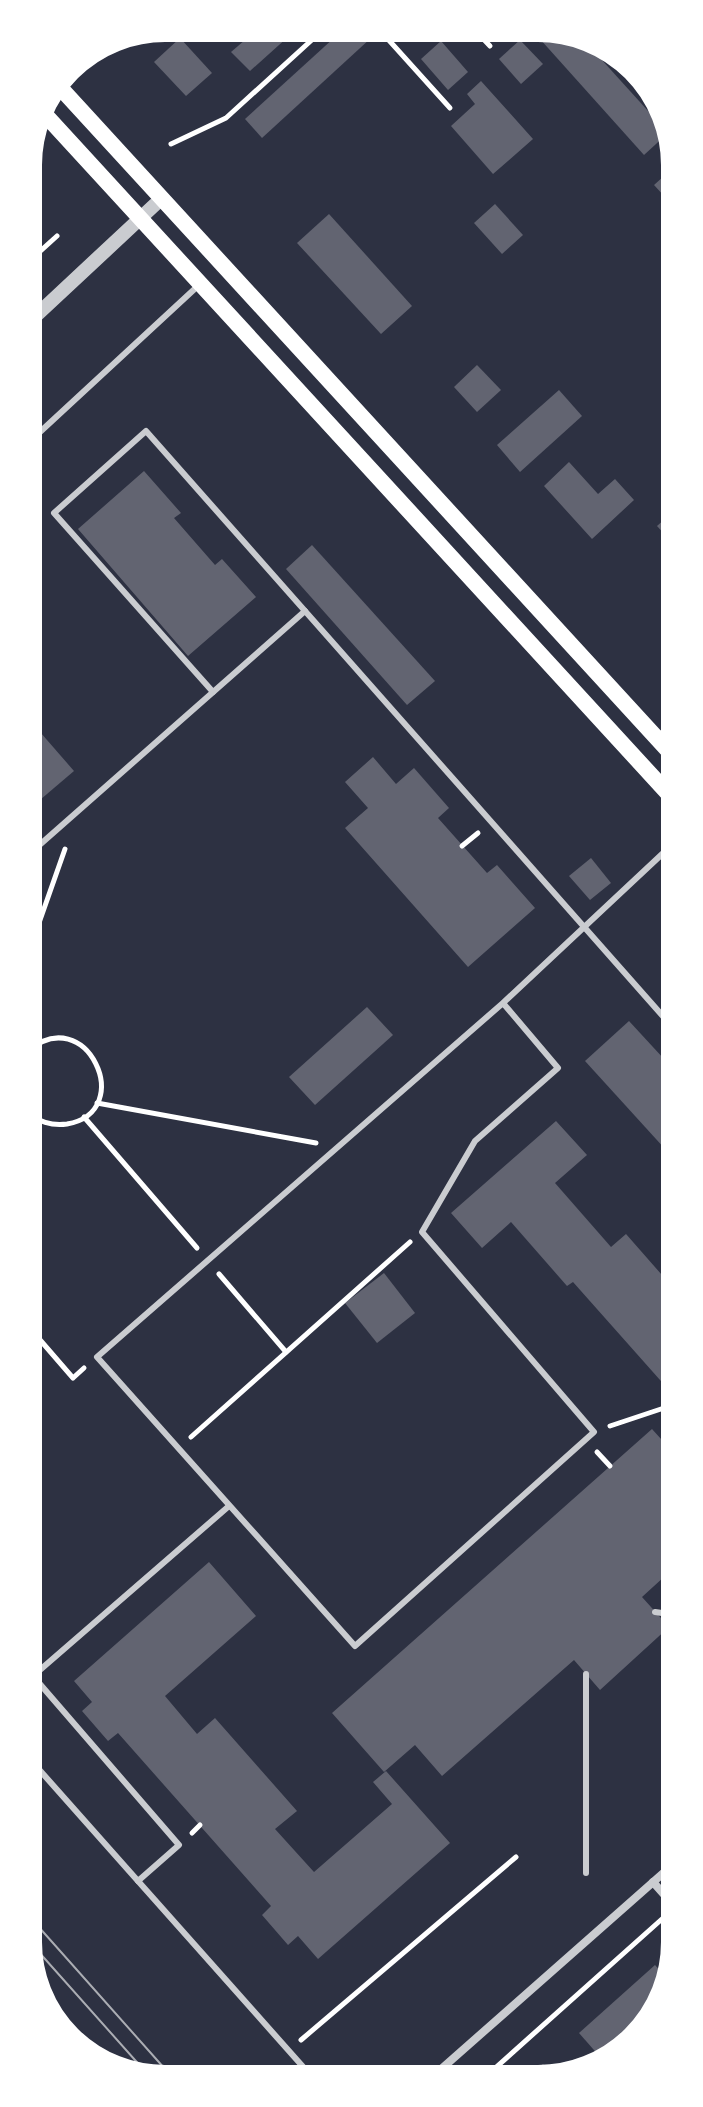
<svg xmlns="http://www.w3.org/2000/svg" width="703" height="2107" font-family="'Noto Sans',sans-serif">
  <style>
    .building { fill: #626471 }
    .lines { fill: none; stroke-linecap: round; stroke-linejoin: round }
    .path { stroke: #fff; stroke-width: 5 }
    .service { stroke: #caccd0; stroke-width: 6 }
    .minor { stroke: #caccd0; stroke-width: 8 }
    .tertiary { stroke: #caccd0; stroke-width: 14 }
    .secondary { stroke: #fff; stroke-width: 16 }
    .tram { stroke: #abadb3; stroke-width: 2 }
    .rim { fill: none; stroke: #fff; stroke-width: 4 }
  </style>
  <rect width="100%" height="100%" fill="#2d3142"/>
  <g class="building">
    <path d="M260 27H299L250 71 231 52Z"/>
    <path d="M346 27H362L371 38 262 138 245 119Z"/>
    <path d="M531 29H566L582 38 668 133 644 155Z"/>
    <path d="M180 38 212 73 186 96 154 62Z"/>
    <path d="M520 40 543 64 521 84 499 59Z"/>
    <path d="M441 41 468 72 448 90 421 59Z"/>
    <path d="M481 81 533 139 493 174 451 126 475 104 467 94Z"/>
    <path d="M674 167V191L675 208 654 185Z"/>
    <path d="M495 204 523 235 502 254 474 223Z"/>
    <path d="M329 214 412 306 381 334 297 243Z"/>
    <path d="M477 365 501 390 477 412 454 387Z"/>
    <path d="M559 390 582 416 520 472 497 445Z"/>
    <path d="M569 462 598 494 615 479 634 500 592 539 544 486Z"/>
    <path d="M144 471 181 513 174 518 215 565 222 559 256 597 188 656 78 529Z"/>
    <path d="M675 510V546L657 526Z"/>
    <path d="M312 545 435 681 407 705 286 569Z"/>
    <path d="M27 717 74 771 27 811Z"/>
    <path d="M373 757 396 784 414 768 449 808 438 818 487 873 497 865 535 908 468 967 345 828 368 808 345 782Z"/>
    <path d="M591 858 611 883 590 900 569 876Z"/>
    <path d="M367 1007 393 1035 315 1105 289 1077Z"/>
    <path d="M629 1021 676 1072V1161L585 1061Z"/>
    <path d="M556 1121 587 1155 555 1183 611 1247 626 1234 676 1291V1398L573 1282 567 1286 511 1222 482 1248 451 1213Z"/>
    <path d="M384 1273 415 1313 377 1343 345 1303Z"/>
    <path d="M652 1429 671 1450 676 1445V1566L642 1597 669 1627 600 1690 574 1660 442 1776 415 1745 384 1772 332 1713Z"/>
    <path d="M209 1562 256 1616 165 1696 197 1734 215 1718 297 1811 275 1829 314 1872 392 1804 373 1782 386 1771 450 1843 318 1959 298 1936 288 1945 262 1915 271 1906 118 1733 108 1741 82 1711 92 1702 74 1681Z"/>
    <path d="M655 1965 666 1977 642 2034 601 2058 579 2033Z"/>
    <path d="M543 2064 556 2078H527Z"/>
  </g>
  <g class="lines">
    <g class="path">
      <path d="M377 27 450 108"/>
      <path d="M473 28 490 46"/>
      <path d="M615 55 654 100"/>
      <path d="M171 144 226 118 326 27"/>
      <path d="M26 264 57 236"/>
      <path d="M462 846 478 833"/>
      <path d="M27 957 65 849"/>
      <path d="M27 1041 33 1047"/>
      <path d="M27 1052C86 999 138 1112 67 1124 52 1126 37 1122 28 1111"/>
      <path d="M97 1103 316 1143"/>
      <path d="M84 1117 197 1248"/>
      <path d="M219 1274 286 1352"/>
      <path d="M28 1326 73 1378 84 1368"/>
      <path d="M610 1426 664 1408 676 1422"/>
      <path d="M191 1437 410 1242"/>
      <path d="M597 1452 610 1466"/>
      <path d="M192 1833 200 1825"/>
      <path d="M301 2040 516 1857"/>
      <path d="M484 2078 662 1919"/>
    </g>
    <g class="service">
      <path d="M27 444 200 284"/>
      <path d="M213 692 54 513 146 431 676 1031"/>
      <path d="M657 738 675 721"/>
      <path d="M27 856 305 611"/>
      <path d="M503 1003 558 1068 475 1141 422 1232 594 1432 355 1646 97 1357 503 1003 675 842"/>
      <path d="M28 1374 35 1382 39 1398 28 1415"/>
      <path d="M655 1612 676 1615"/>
      <path d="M28 1757 138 1881 179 1845 33 1676 229 1506"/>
      <path d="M586 1873V1674"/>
      <path d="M138 1881 313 2078"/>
    </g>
    <g class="minor">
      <path d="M653 1882 677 1909"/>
      <path d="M431 2078 677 1861"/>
    </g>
    <path class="tertiary" d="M27 324 162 198"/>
    <g class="secondary">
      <path d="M56 83 675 758"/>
      <path d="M39 108 675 801"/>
    </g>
    <g class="tram">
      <path d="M29 1916 173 2078"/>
      <path d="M29 1941 151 2078"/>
    </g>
  </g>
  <path d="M0 0H703V2107H0ZM165 40H538A125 125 0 0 1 663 165V1942A125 125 0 0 1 538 2067H165A125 125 0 0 1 40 1942V165A125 125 0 0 1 165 40Z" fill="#fff" fill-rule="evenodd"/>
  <path class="rim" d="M165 40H538A125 125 0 0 1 663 165V1942A125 125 0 0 1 538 2067H165A125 125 0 0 1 40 1942V165A125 125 0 0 1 165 40Z"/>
</svg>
